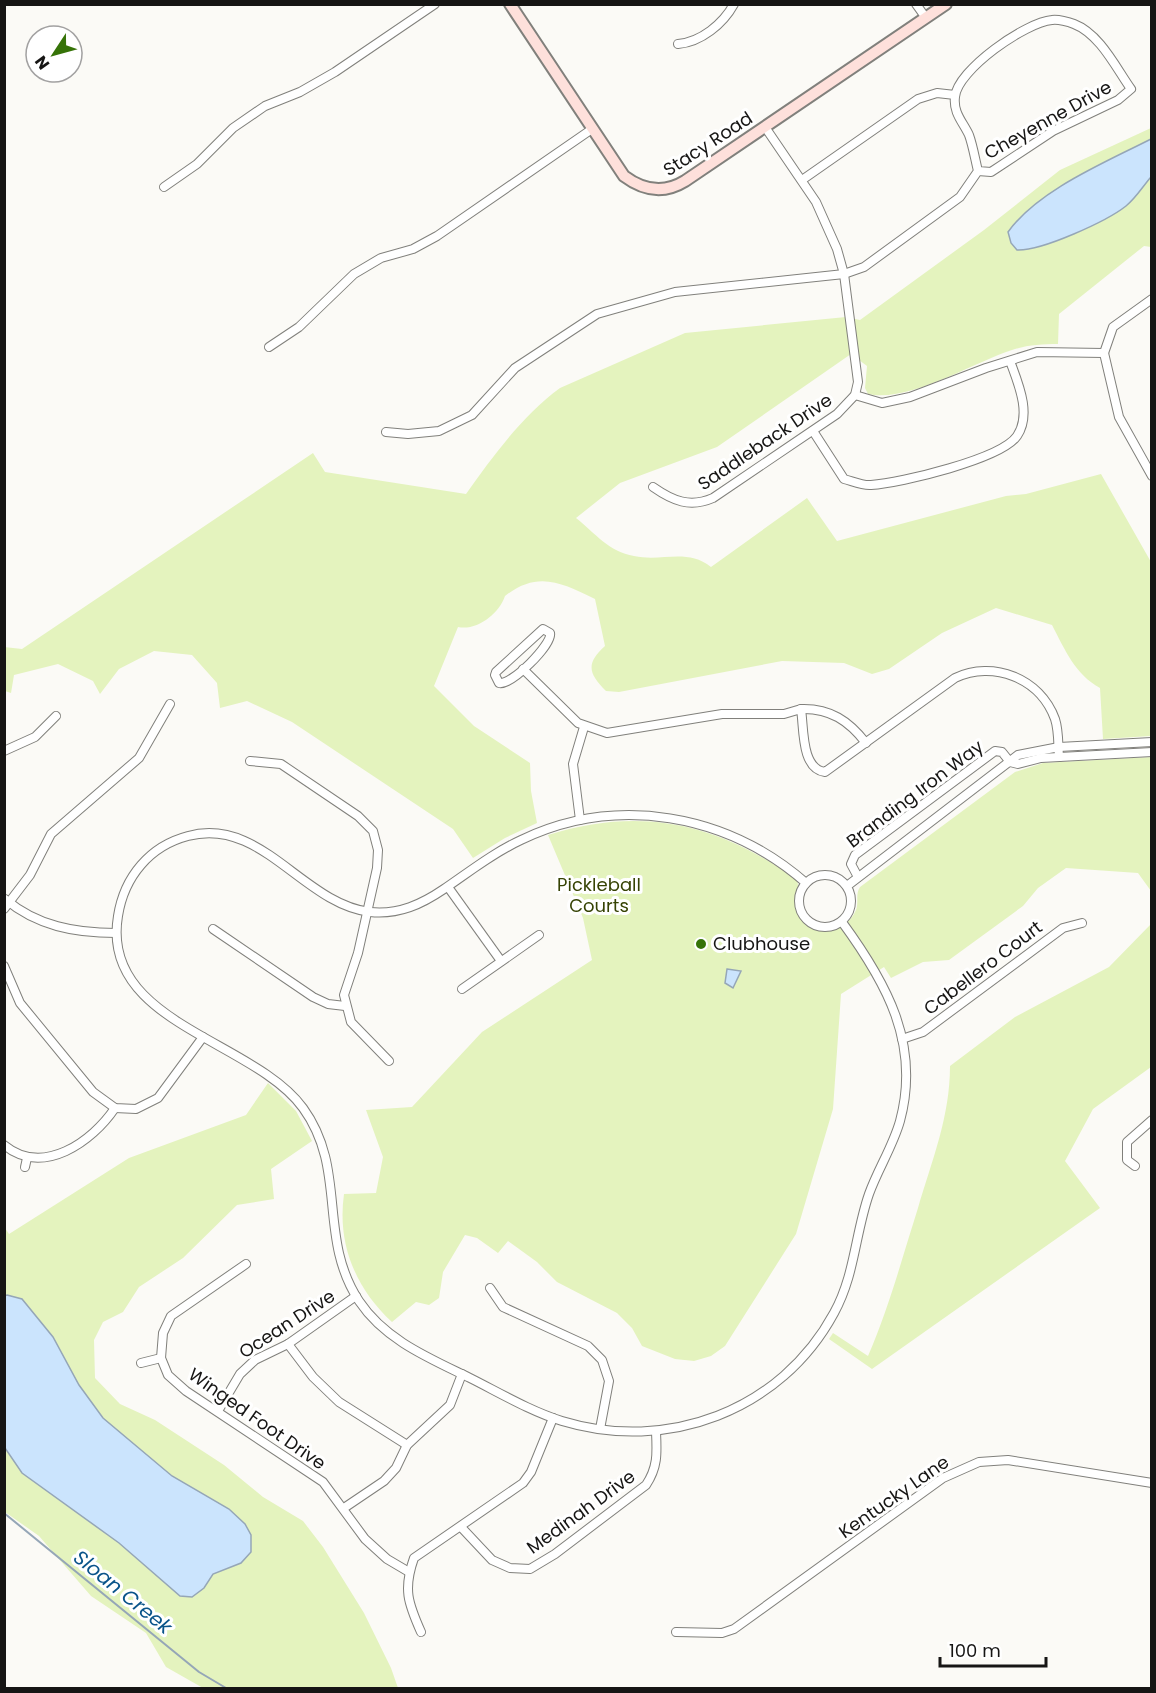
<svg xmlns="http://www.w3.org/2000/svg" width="1156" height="1693" font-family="Poppins,sans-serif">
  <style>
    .green { fill: #e4f3be }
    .water { fill: #cbe4fd; stroke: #95a6b7; stroke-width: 1.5 }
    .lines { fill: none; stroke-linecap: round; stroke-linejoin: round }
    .stream { stroke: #95a6b7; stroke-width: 2 }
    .street-casing { stroke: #81807c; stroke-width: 10 }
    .secondary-casing { stroke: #81807c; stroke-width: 14 }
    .street { stroke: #fff; stroke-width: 8 }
    .secondary { stroke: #fee0db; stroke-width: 10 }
    .poi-dot { fill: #367308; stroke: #fff; stroke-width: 2 }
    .labels { text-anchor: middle; stroke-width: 6; stroke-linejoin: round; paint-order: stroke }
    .street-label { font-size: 18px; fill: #161514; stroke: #fff }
    .park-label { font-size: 18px; fill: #364304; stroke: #fff }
    .poi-label { font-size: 18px; fill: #161514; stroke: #fff; text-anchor: start }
    .water-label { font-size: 20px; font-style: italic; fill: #0a548a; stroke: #fff }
  </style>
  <rect width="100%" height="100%" fill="#fbfaf6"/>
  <g class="green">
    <path d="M1151 128V247L1144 246 1059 314 1058 344C1042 344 1027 345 1012 350 974 362 909 403 868 394L865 388 867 366 851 354 717 447 620 483 576 518C595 533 609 552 634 556 662 562 687 548 711 567L807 498 837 541 1006 496 1026 494 1101 474 1151 562V736L1103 739 1100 688C1075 674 1065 650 1052 625L996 608 942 633 889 669 872 674 844 663 782 661 619 692 606 691C589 674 585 664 605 646L595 599C562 583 538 570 505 596 499 614 477 631 458 627L434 686 474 726 530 763 531 791 537 823 505 838 473 858 453 829 292 722 247 701 220 708 217 683 192 655 154 651 119 669 100 694 93 681 58 664 14 675 11 693 5 691 4 647 22 649 313 453 325 472 466 494C492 457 523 415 560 388L685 333 846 317 860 320 984 230 1060 170Z"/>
    <path d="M1151 757V891L1138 873 1066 868 1038 888 1023 906 949 960 923 962 891 978 884 967 841 994 833 1109 796 1234 725 1346 711 1356 694 1361 675 1359 642 1346 632 1328 617 1313 557 1282 537 1262 508 1241 498 1253 477 1238 465 1235 443 1272 439 1298 429 1305 416 1302 392 1322C355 1288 337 1243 344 1194L376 1193 383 1157 366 1110 412 1107 482 1032 592 960 583 918 548 835C641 806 717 823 796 879 802 889 793 899 797 911 807 937 846 935 856 910 859 902 855 894 860 887L1015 772 1043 763Z"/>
    <path d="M1151 924V1067L1093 1109 1065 1161 1100 1208 872 1369 829 1339 833 1333 868 1356C889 1308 902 1258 918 1208 932 1160 950 1117 950 1066L1015 1017 1109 967Z"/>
    <path d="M268 1083 296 1111 312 1141 271 1169 274 1199 237 1205 183 1258 139 1287 123 1312 103 1322 94 1340 95 1378 120 1404 155 1420 224 1465 263 1497 303 1521 323 1547 364 1613 391 1668 398 1688H203L166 1667 146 1633 91 1596 39 1536 5 1512V1228L9 1234 129 1158 246 1115Z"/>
  </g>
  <g class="water">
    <path d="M1151 139V177C1143 186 1136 198 1126 206 1107 221 1042 251 1017 250L1011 243 1008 232C1038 190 1106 162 1151 139Z"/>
    <path d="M727 969 741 971 733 988 725 983Z"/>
    <path d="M7 1295 22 1299 53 1337 79 1385 103 1418 172 1476 229 1509 245 1524 251 1535V1552L241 1563 213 1574 204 1588 192 1597 180 1596 119 1543 22 1473 5 1448 4 1296Z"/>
  </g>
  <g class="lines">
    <path class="stream" d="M4 1513 199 1672 226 1688"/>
    <defs>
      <g id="street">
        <path d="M916 4 926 18"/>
        <path d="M678 44C701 42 723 24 734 4"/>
        <path d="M802 180 918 99 937 93 955 95"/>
        <path d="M164 187 197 164 233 128 265 106 300 92 335 72 435 4"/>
        <path d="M269 347 299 327 354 274 381 258 413 249 437 236 592 129"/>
        <path d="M1104 353 1119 417 1152 476"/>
        <path d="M1104 353 1113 327 1152 299"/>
        <path d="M855 395 882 403 910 397 986 368 1037 352 1104 353"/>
        <path d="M813 431 844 479C852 481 863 486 871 485 901 483 1001 459 1017 436 1032 414 1018 383 1010 361"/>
        <path d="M386 432 408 434 439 431 472 415 515 368 597 314 675 292 844 274 864 267 960 197 978 171C975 159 973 146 969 135 963 122 953 113 955 97 957 70 1026 22 1052 20 1058 19 1069 22 1074 24 1100 34 1116 68 1131 89L1118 100 1053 131 991 172 978 171"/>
        <path d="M653 487C673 501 690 508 713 498L837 414 855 395 858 382 844 274 837 249 816 202 765 127"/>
        <path d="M543 629 550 633C553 644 511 686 499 683L495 675 496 672Z"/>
        <path d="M523 669 578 723 607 733 722 714H784L801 709C804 728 801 769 825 772L955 678C993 660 1040 678 1055 719 1059 731 1058 745 1059 757"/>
        <path d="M801 709C830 708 849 721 866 743"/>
        <path d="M4 751 35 737 56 716"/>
        <path d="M250 761 281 764 358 816 373 831 378 850 377 868 358 953 344 995 351 1022 389 1061"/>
        <path d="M1010 762 1018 764 1041 758 1152 752"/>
        <path d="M580 820 573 764 584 727"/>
        <circle cx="825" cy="901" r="26"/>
        <path d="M858 877 851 864 855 855 995 751 1002 752 1010 762"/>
        <path d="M806 883C727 814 617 794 521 840 493 853 469 872 444 889 422 904 399 915 370 912 303 904 261 816 188 836 169 841 153 851 141 865 128 880 121 897 118 916 100 1023 254 1040 303 1108 348 1170 317 1237 359 1301 385 1340 429 1358 470 1378 500 1393 530 1411 562 1421 667 1453 781 1411 834 1313 855 1275 855 1234 869 1194 878 1169 893 1146 900 1121 921 1044 886 982 842 922"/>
        <path d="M847 886 1018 755 1059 747 1152 742"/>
        <path d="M448 887 501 961"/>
        <path d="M5 899C37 926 75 933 116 933"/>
        <path d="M4 909 30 875 51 834 139 758 170 704"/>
        <path d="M213 929 313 997 328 1004 345 1006"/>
        <path d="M4 966 20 1003 93 1092 115 1108 136 1109 158 1098 203 1037"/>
        <path d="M462 989 539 935"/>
        <path d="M902 1039 923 1032 1063 928 1082 923"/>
        <path d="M4 1145C43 1177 92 1142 115 1108"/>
        <path d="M1135 1166 1127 1160V1142L1152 1120"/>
        <path d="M25 1167 27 1158"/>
        <path d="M246 1264 171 1316 163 1333 161 1358 168 1375 186 1391 323 1482 365 1539 387 1559 409 1572"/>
        <path d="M490 1288 503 1307 588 1346 602 1360 609 1381 600 1429"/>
        <path d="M288 1344 313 1377 339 1402 407 1445"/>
        <path d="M141 1363 161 1358"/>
        <path d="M218 1411 240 1374 255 1360 288 1344 356 1296"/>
        <path d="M344 1508 384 1481 396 1468 407 1445 450 1405 462 1374"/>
        <path d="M461 1527 492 1560 510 1568 530 1569 555 1554 646 1485C658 1467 657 1453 656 1432"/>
        <path d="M421 1632C408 1603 403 1589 414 1558L523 1483 531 1472 553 1418"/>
        <path d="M676 1632 722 1633 734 1629 943 1478 979 1462 1008 1460 1152 1483"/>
      </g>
      <path id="secondary" d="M510 4 624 176C644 191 664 194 685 181L946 4"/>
    </defs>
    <use href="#street" class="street-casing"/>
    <use href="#secondary" class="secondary-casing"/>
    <use href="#street" class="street"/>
    <use href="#secondary" class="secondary"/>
  </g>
  <circle class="poi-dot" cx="701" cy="944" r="6"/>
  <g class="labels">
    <g class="street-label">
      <text transform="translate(1048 120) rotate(-29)" y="6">Cheyenne Drive</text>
      <text transform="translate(708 144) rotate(-33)" y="6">Stacy Road</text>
      <text transform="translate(765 442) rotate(-34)" y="6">Saddleback Drive</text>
      <text transform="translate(915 794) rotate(-37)" y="6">Branding Iron Way</text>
      <text transform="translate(983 968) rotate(-37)" y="6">Cabellero Court</text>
      <text transform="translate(287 1324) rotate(-33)" y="6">Ocean Drive</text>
      <text transform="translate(257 1419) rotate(35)" y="6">Winged Foot Drive</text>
      <text transform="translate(894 1497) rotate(-35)" y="6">Kentucky Lane</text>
      <text transform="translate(581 1512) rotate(-36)" y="6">Medinah Drive</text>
    </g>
    <g class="park-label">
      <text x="599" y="891">Pickleball<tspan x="599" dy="21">Courts</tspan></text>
    </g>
    <g class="poi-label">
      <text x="713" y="950">Clubhouse</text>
    </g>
    <g class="water-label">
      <text transform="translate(123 1592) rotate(39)" y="7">Sloan Creek</text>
    </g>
  </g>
  <rect width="1156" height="1693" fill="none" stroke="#161514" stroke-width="12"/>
  <g transform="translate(54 54) rotate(234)"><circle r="28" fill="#ffffff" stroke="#a2a1a1" stroke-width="1.5"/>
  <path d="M0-4.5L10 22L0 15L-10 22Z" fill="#367308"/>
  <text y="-9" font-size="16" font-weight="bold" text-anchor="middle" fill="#161514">N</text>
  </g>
  <path d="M940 1657v9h106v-9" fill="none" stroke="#161514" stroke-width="3"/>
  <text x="949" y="1657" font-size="18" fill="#161514" stroke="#ffffff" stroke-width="4.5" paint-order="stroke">100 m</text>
</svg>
